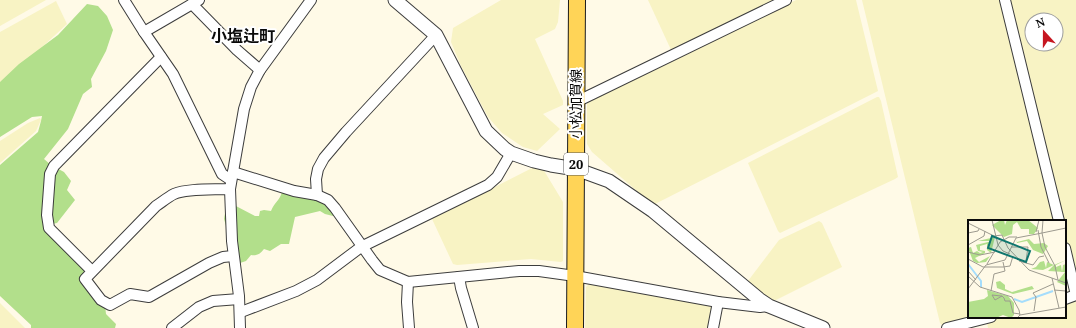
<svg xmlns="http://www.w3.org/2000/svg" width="1076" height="328" font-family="'Noto Serif','Noto Sans JP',serif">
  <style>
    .farmland { fill: #f8f3c4; fill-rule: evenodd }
    .forest { fill: #b2df8b }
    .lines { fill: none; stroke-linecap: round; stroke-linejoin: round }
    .minor-casing { stroke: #3d3d3d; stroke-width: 12 }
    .tertiary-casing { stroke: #3d3d3d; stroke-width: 15 }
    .primary-casing { stroke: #1b1b1b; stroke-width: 18 }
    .minor { stroke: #fff; stroke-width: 10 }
    .tertiary { stroke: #fff; stroke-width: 13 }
    .primary { stroke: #ffd457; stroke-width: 16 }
    .labels { text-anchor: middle; stroke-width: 4; stroke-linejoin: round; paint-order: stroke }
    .shield { fill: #fff; stroke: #545454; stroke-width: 1 }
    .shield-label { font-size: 13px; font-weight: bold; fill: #0a0a0a }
    .street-label { font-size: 14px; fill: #0a0a0a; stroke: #fff }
    .quarter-label { font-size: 16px; font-weight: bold; fill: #0a0a0a; stroke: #fff }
    .inset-river { fill: none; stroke: #a5ddfc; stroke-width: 2 }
    .inset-road { fill: none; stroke: #9d9a8f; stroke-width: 1 }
    .view { fill: #0f766e; fill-opacity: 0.15; stroke: #0f766e; stroke-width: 2 }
    .inset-edge { fill: none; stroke: #0a0a0a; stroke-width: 2 }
  </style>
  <rect width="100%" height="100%" fill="#fffae7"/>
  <g class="farmland">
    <path d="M0 0H46L0 26Z"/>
    <path d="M501 0H560L558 22 555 29 535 39 563 101V105L543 114 560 129 537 151 523 147 502 133 488 117 461 66 451 42 453 28Z"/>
    <path d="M648 0H774L672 52Z"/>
    <path d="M796 0H856L878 91 653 205 592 152 587 144V102L661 67Z"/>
    <path d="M862 0H1001L1055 221H969V317H977L943 326 940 323Z"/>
    <path d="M1007 0H1076V278L1065 233V221H1062ZM1032 20H1056V44H1032Z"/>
    <path d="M56 1 67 24 0 86V32Z"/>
    <path d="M877 97H879L881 101 898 177 895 179 780 233 778 231 748 163Z"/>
    <path d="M40 118 41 120 36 131 0 163V141L28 123Z"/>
    <path d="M534 167 543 169 563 202V261L561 262 531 259 457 265 453 264 432 219Z"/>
    <path d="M819 221 822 223 842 267 776 300H773L748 284V281L779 240Z"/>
    <path d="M589 284 712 306 708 328H585L586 287Z"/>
    <path d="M1076 299V328H988L987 323 988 321 1004 317H1065V302Z"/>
    <path d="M0 303 25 328H0Z"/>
  </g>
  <g class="forest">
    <path d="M87 4 98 6 107 16 113 30 106 51 91 79 92 87 83 94 68 129 44 159 51 165 64 172 71 181 67 190 75 200 57 223 46 225 87 273 104 296 106 314 116 324 115 328H31V325L0 296V165L38 132 41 121 42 116 32 117 0 137V82L19 64 58 35Z"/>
    <path d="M282 192 325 202 335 213 333 216 325 214 320 211 295 217 289 244H281L270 251 264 249C260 254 257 256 251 255L246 261 240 263 237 261 224 219C225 211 227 209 234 205L255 216H259L260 211 264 210 271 211C274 203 280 200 282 192Z"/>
  </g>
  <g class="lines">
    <defs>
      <g id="minor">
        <path d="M124 0 144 32 173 74 222 174 231 180"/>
        <path d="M1005 0 1059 221"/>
        <path d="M192 4 237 50 260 70"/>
        <path d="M144 32 199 0"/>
        <path d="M576 102 786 0"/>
        <path d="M233 172 294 191 317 195 328 200 335 208 372 260 380 270 408 282 519 271H539L575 276 718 302 760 307 769 306"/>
        <path d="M230 189C214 190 189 188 174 194 168 197 162 202 156 206L85 279 101 300 110 305 130 294 149 297 209 263 223 257 233 256"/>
        <path d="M317 195 316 179 318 169 324 158 346 132 436 35"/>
        <path d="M1065 248 1076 295"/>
        <path d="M92 271 49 228 47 215 50 174 54 166 161 57"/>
        <path d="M459 277 461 288 473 328"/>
        <path d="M408 282 407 302 409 328"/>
        <path d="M1065 299 1076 295"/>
        <path d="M241 312 296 291 317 280 361 247 488 185 497 177 511 153"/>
        <path d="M172 328 199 307 213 301 239 299"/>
        <path d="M240 328 239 296 232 241 230 189 244 109 251 87 260 70 311 0"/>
        <path d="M713 328 718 302"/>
        <path d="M947 328 991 317"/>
      </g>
      <path id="tertiary" d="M395 0 436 35 486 131 505 149 511 153 534 161 551 165 576 169 609 181 653 211 760 300 769 306 823 328"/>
      <path id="primary" d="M575 328 577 0"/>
    </defs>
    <use href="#minor" class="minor-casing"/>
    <use href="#tertiary" class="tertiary-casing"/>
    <use href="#primary" class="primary-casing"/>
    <use href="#minor" class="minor"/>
    <use href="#tertiary" class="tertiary"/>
    <use href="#primary" class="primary"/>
  </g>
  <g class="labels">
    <rect class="shield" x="564" y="153" width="24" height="22" rx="3"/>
    <g class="shield-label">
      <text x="576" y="169">20</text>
    </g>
    <g class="street-label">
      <text transform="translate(576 104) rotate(-90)" y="5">小松加賀線</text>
    </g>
    <g class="quarter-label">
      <text x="243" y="42">小塩辻町</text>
    </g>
  </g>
  <g transform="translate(968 220)">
    <rect width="98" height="98" fill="#fffae7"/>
    <path d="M33 0H36L37 5 39 0H60L70 8 66 14H61V9H53L49 2 45 5 44 14 36 17 24 5ZM27 17 23 33 19 30V24L12 26V30L17 31V33L7 38 11 42 22 36 18 42 9 43 5 41 0 28 3 27 5 33 9 31 12 33 15 32 10 31 8 25 24 21H10ZM48 19 49 22 61 19 66 24 76 23 80 26 75 34 65 30 59 21 49 23ZM98 40 88 45V47L93 45 94 52 95 45 98 44V66L89 62 97 52 80 51 86 45 75 50 63 49 68 47 72 42 76 41 78 48 79 42 86 45ZM32 61 37 65V69L44 72 64 66 66 69 45 74 29 68 28 62ZM19 70 40 76 46 83V95L43 98 35 95 28 98 0 97V82L16 79 20 76Z" fill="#b2df8b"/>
    <path class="inset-river" d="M0 44 13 61V67M46 79 54 82 85 71"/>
    <path class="inset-road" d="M24 0 30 25M0 3 26 16 34 15 40 28 61 50 98 63M70 10 73 27 81 43M68 12 71 0M0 13 10 11 11 9M0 25 16 16 17 11M30 25 35 31 42 34M43 27H60L58 41M0 32 12 35 27 32M0 39 15 47H35L42 46 45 36M51 41 65 45 71 37 76 36M19 44 32 22 41 17H49M0 51 8 60M0 56 12 67 44 77 51 90 52 95 49 98M84 58 91 88M90 60 87 46 77 27 74 13 98 8M0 69 18 45 37 40 48 18 74 13 75 0M86 70 98 71M23 71 26 54 37 51 35 42M65 73 85 64M65 73 68 77 66 91M34 76 27 80 24 75 33 76H34L36 78 37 81H42L45 93 52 94M52 95 98 87"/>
    <path class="view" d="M24 16 62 31 58 42 20 28Z"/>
    <rect width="98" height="98" class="inset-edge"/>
  </g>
  <g transform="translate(1044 32) rotate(339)"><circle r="19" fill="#ffffff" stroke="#9d9d9d"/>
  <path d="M0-3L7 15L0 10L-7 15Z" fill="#c61620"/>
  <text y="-6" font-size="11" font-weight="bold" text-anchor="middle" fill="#0a0a0a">N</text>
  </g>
</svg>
